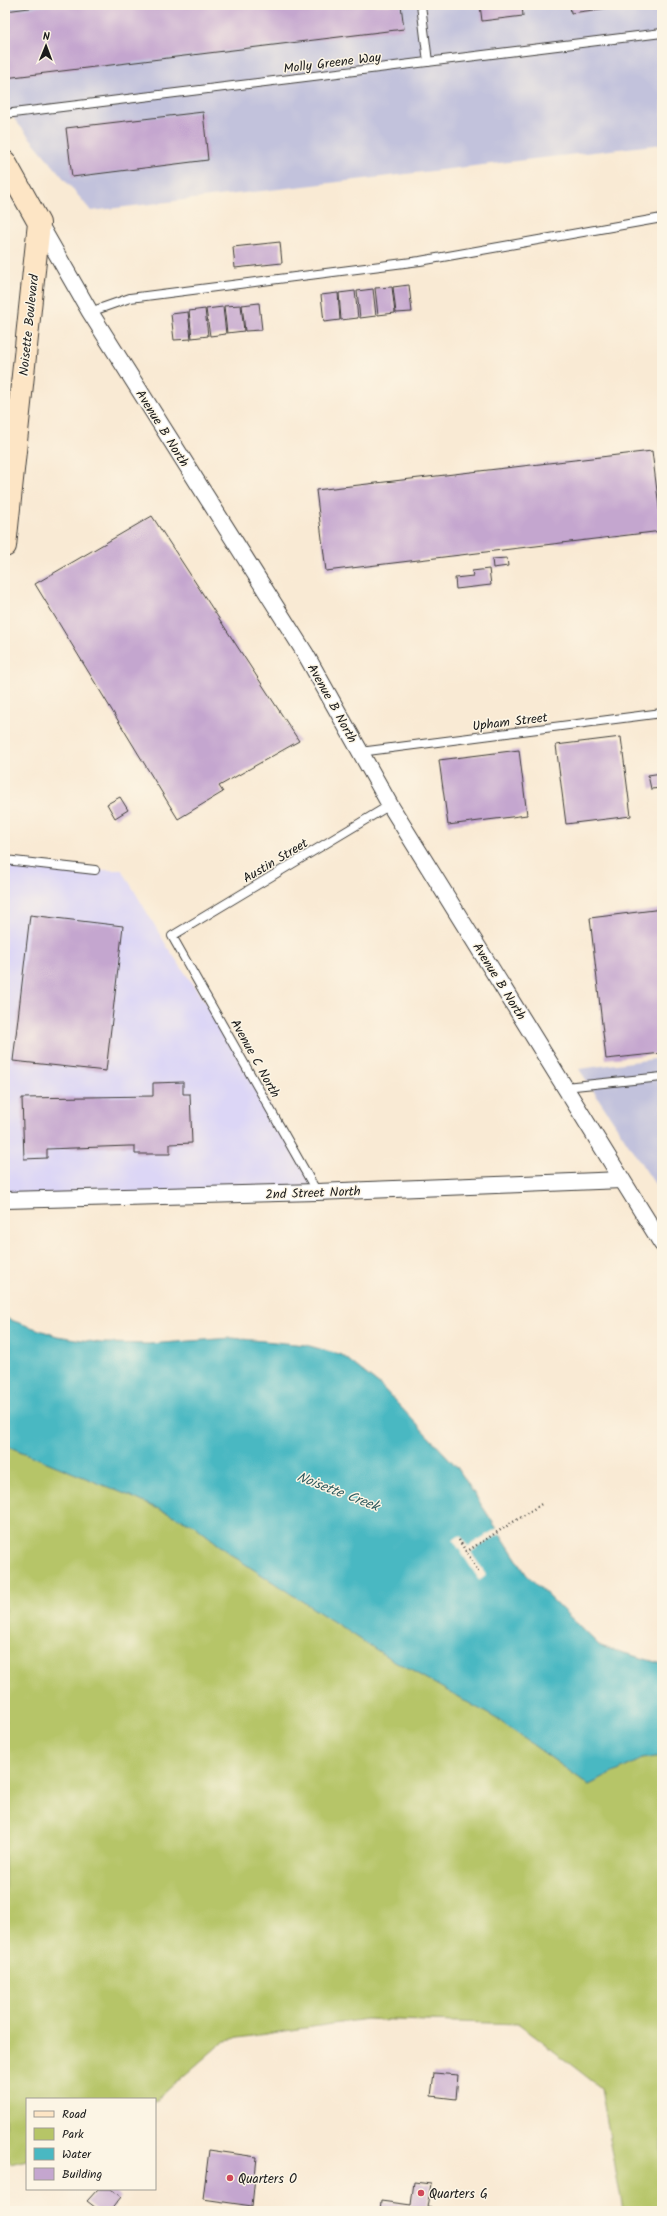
<svg xmlns="http://www.w3.org/2000/svg" width="667" height="2216" font-family="Kalam,sans-serif">
  <style>
    .built { fill: #dcd6f6 }
    .industrial { fill: #c2c2dc }
    .green { fill: #b6c567; stroke: #697042 }
    .water { fill: #49b8c2; stroke: #326a6f }
    .pier { fill: #f9ead4 }
    .building { fill: #c4a6cf }
    .lines { fill: none; stroke-linecap: round; stroke-linejoin: round }
    .lane-casing { stroke: #3d3b38; stroke-width: 10 }
    .street-casing { stroke: #3d3b38; stroke-width: 18 }
    .secondary-casing { stroke: #3d3b38; stroke-width: 24 }
    .path { stroke: #3d3b38; stroke-width: 2.5; stroke-dasharray: 1 3; stroke-linecap: butt }
    .lane { stroke: #fff; stroke-width: 8 }
    .street { stroke: #fff; stroke-width: 16 }
    .secondary { stroke: #fde5c5; stroke-width: 22 }
    .poi-dot { fill: #d1495b; stroke: #fcf5e5; stroke-width: 1.5 }
    .labels { text-anchor: middle; stroke-width: 3; stroke-linejoin: round; paint-order: stroke }
    .street-label { font-size: 13px; fill: #1c1c1c; stroke: #fcf5e5 }
    .poi-label { font-size: 13px; fill: #1c1c1c; stroke: #fcf5e5; text-anchor: start }
    .water-label { font-size: 14px; font-style: italic; fill: #2e5a5e; stroke: #fcf5e5 }
  </style>
  <rect width="100%" height="100%" fill="#fcf5e5"/>
  <filter id="ink" filterUnits="userSpaceOnUse"><feTurbulence type="fractalNoise" baseFrequency=".025" numOctaves="2"/><feDisplacementMap in="SourceGraphic" scale="8" xChannelSelector="R" yChannelSelector="G"/><feConvolveMatrix kernelMatrix="1 2 1 2 8 2 1 2 1" color-interpolation-filters="sRGB"/></filter>
  <filter id="wash" filterUnits="userSpaceOnUse"><feTurbulence type="fractalNoise" baseFrequency=".012" numOctaves="4" result="noise"/><feDisplacementMap in="SourceGraphic" scale="16" xChannelSelector="R" yChannelSelector="G"/><feGaussianBlur stdDeviation="0.9" result="paint"/><feColorMatrix in="noise" values="0 0 0 0 0 0 0 0 0 0 0 0 0 0 0 0 0 1.4 0 .05"/><feComposite in="paint" operator="in"/></filter>
  <g filter="url(#wash)">
    <rect width="100%" height="100%" fill="#f9ead4"/>
    <path class="built" d="M5 860 95 870H122L168 948 238 1050 317 1192 5 1200Z"/>
    <g class="industrial">
      <path d="M5 5H662V144L91 211 5 108Z"/>
      <path d="M662 1058V1195L579 1069Z"/>
    </g>
    <path class="green" d="M5 1445 130 1496 194 1525 233 1556 386 1656 497 1719 589 1785 642 1759 662 1756V2211H623L601 2088 519 2024 366 2019 225 2040 155 2101V2099H27V2160L10 2164 5 2143Z"/>
    <path class="water" d="M5 1318 57 1336 101 1343 148 1344 232 1338 306 1345 342 1355 381 1386 457 1467 526 1574 600 1646 662 1664V1756L642 1759 589 1785 497 1719 386 1656 233 1556 194 1525 130 1496 5 1445Z"/>
    <path class="pier" d="M499 1527 502 1533 471 1552 486 1575 479 1580 453 1540 460 1535 468 1546Z"/>
    <g id="blocks">
      <g class="building">
        <path d="M54 5H401L404 29 5 78V11Z"/>
        <path d="M480 5H522L523 16 482 21Z"/>
        <path d="M570 5H624V6L571 13Z"/>
        <path d="M203 112 208 160 72 177 66 128Z"/>
        <path d="M280 242 282 263 235 268 233 247Z"/>
        <path d="M409 285 412 312 396 313 393 287Z"/>
        <path d="M392 287 395 313 378 315 375 288Z"/>
        <path d="M373 289 376 316 360 318 357 291Z"/>
        <path d="M355 291 358 318 341 320 339 293Z"/>
        <path d="M338 293 340 320 324 322 321 295Z"/>
        <path d="M259 303 262 330 245 331 242 305Z"/>
        <path d="M241 305 244 331 227 333 224 306Z"/>
        <path d="M223 307 226 334 210 336 206 309Z"/>
        <path d="M205 309 208 336 192 338 189 311Z"/>
        <path d="M188 312 191 339 174 340 171 314Z"/>
        <path d="M652 451 662 531 326 571 316 490Z"/>
        <path d="M152 516 299 741 219 786 223 792 178 819 35 584Z"/>
        <path d="M507 558 508 566 493 568 492 559Z"/>
        <path d="M489 569 491 585 456 589 455 578 473 576 472 571Z"/>
        <path d="M621 737 631 816 566 824 556 745Z"/>
        <path d="M519 750 527 815 448 825 439 760Z"/>
        <path d="M662 773V788L651 789 648 775Z"/>
        <path d="M120 797 128 810 115 818 107 804Z"/>
        <path d="M662 909V1053L606 1059 590 918Z"/>
        <path d="M30 915 123 926 106 1071 13 1061Z"/>
        <path d="M183 1082V1094H190L192 1143 170 1144V1154H135V1146H129L47 1149V1158L24 1159 22 1098 153 1096V1083Z"/>
        <path d="M434 2073 458 2075 456 2099 431 2096Z"/>
        <path d="M209 2150 257 2157 252 2206 203 2199Z"/>
        <path d="M414 2182 431 2184 427 2207 440 2209V2211H380L381 2201 411 2205Z"/>
        <path d="M98 2189H111L121 2197 110 2211H100L87 2201Z"/>
      </g>
    </g>
  </g>
  <g filter="url(#ink)">
    <use href="#blocks" fill-opacity="0" stroke="#3d3b38" stroke-width="1"/>
    <g class="lines">
      <defs>
        <g id="lane">
          <path d="M421 5 428 62"/>
          <path d="M5 114 662 33"/>
          <path d="M90 312 130 298 420 261 662 218"/>
          <path d="M360 752 662 713"/>
          <path d="M5 860 95 870"/>
          <path d="M565 1087 662 1077"/>
          <path d="M317 1192 172 936 390 805"/>
        </g>
        <g id="street">
          <path d="M39 223 90 312 305 653 390 805 662 1244"/>
          <path d="M5 1200 317 1192 622 1180"/>
        </g>
        <path id="secondary" d="M5 162 39 223 5 546"/>
      </defs>
      <use href="#lane" class="lane-casing"/>
      <use href="#street" class="street-casing"/>
      <use href="#secondary" class="secondary-casing"/>
      <g class="path">
        <path d="M459 1540 480 1574"/>
        <path d="M466 1552 543 1503"/>
      </g>
      <use href="#lane" class="lane"/>
      <use href="#street" class="street"/>
      <use href="#secondary" class="secondary"/>
    </g>
  </g>
  <g class="poi-dot">
    <circle cx="230" cy="2178" r="4"/>
    <circle cx="421" cy="2193" r="4"/>
  </g>
  <g class="labels">
    <g class="street-label">
      <text transform="translate(332 62) rotate(-7)" y="5">Molly Greene Way</text>
      <text transform="translate(28 325) rotate(-84)" y="5">Noisette Boulevard</text>
      <text transform="translate(163 428) rotate(58)" y="5">Avenue B North</text>
      <text transform="translate(333 703) rotate(61)" y="5">Avenue B North</text>
      <text transform="translate(510 721) rotate(-7)" y="5">Upham Street</text>
      <text transform="translate(275 860) rotate(-31)" y="5">Austin Street</text>
      <text transform="translate(500 981) rotate(58)" y="5">Avenue B North</text>
      <text transform="translate(256 1058) rotate(61)" y="5">Avenue C North</text>
      <text transform="translate(313 1192) rotate(-2)" y="5">2nd Street North</text>
    </g>
    <g class="poi-label">
      <text x="238" y="2183">Quarters O</text>
      <text x="429" y="2198">Quarters G</text>
    </g>
    <g class="water-label">
      <text transform="translate(338 1491) rotate(21)" y="5">Noisette Creek</text>
    </g>
  </g>
  <rect width="667" height="2216" fill="none" stroke="#fcf5e5" stroke-width="20"/>
  <rect x="26" y="2098" width="130" height="92" fill="#fcf5e5" stroke="#a29e95"/>
  <rect x="34" y="2111" width="20" height="6" fill="#fde5c5" stroke="#a29e95"/>
  <text x="62" y="2118" font-size="12" fill="#1c1c1c">Road</text>
  <rect x="34" y="2128" width="20" height="12" fill="#b6c567" stroke="#a29e95"/>
  <text x="62" y="2138" font-size="12" fill="#1c1c1c">Park</text>
  <rect x="34" y="2148" width="20" height="12" fill="#49b8c2" stroke="#a29e95"/>
  <text x="62" y="2158" font-size="12" fill="#1c1c1c">Water</text>
  <rect x="34" y="2168" width="20" height="12" fill="#c4a6cf" stroke="#a29e95"/>
  <text x="62" y="2178" font-size="12" fill="#1c1c1c">Building</text>
  <g transform="translate(46 46) rotate(1)" stroke="#fcf5e5" stroke-width="3" paint-order="stroke">
  <path d="M0-3L7 15L0 10L-7 15Z" fill="#1c1c1c"/>
  <text y="-6" font-size="11" font-weight="bold" text-anchor="middle" fill="#1c1c1c">N</text>
  </g>
</svg>
